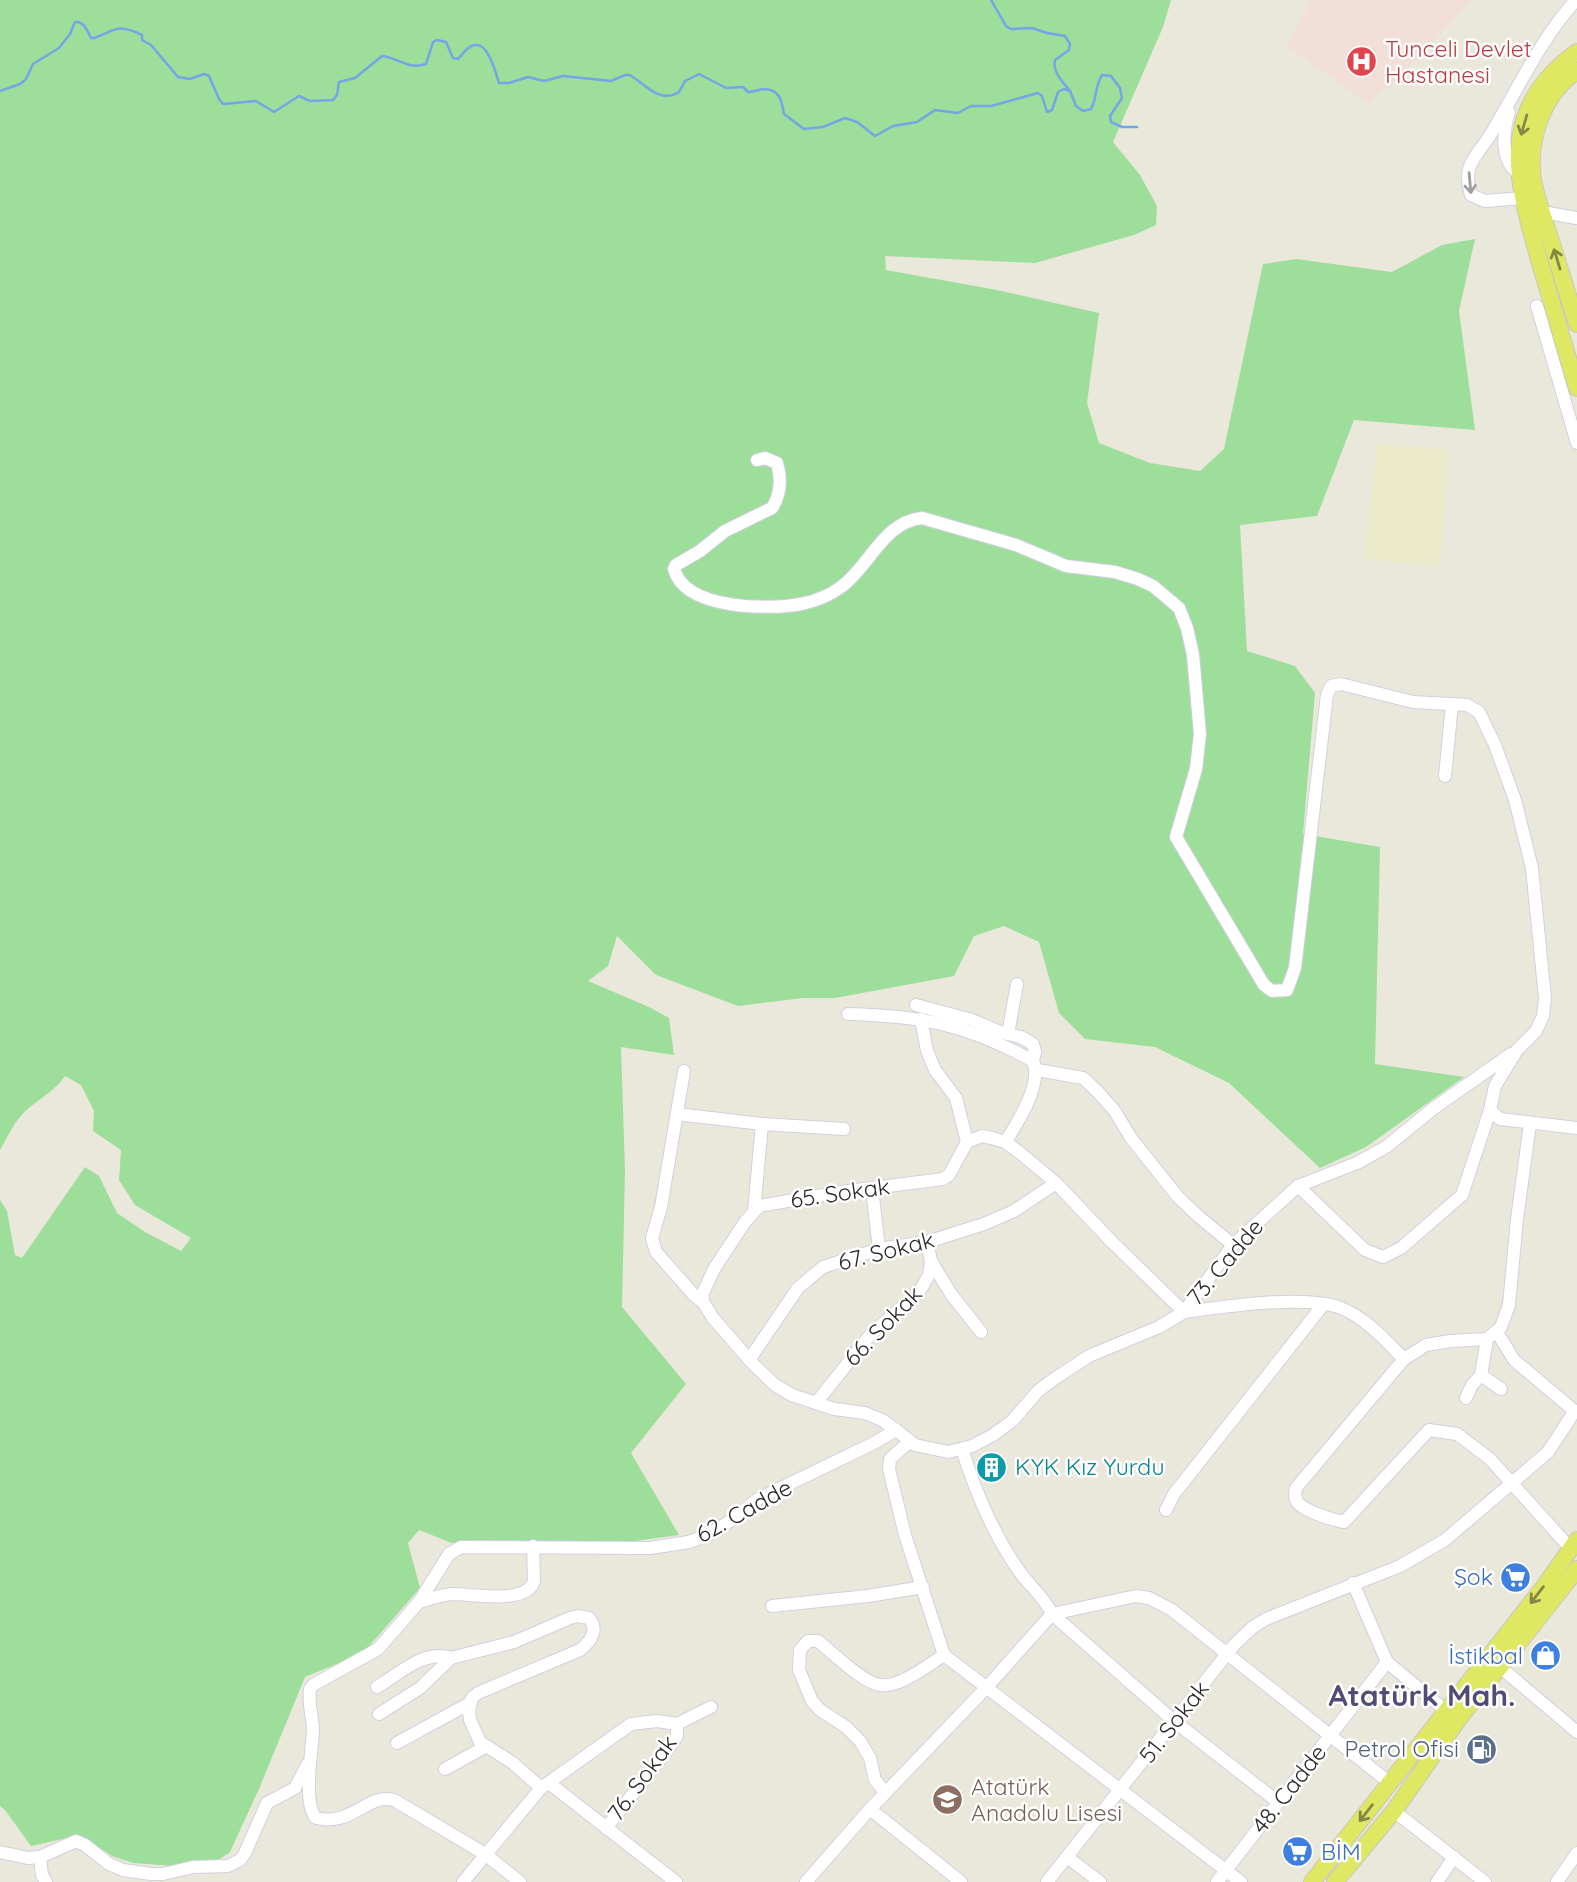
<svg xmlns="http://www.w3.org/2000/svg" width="1577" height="1882" font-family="Quicksand,sans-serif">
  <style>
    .education { fill: #ebeacb }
    .medical { fill: #f1dfd8 }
    .green { fill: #9dde9a }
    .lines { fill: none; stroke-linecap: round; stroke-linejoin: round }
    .stream { stroke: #73a5e7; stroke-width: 2.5 }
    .minor-casing { stroke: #d2d0e1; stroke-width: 14 }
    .major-casing { stroke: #c7c7c7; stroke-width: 18 }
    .minor { stroke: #fff; stroke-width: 12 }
    .major { stroke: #dfe862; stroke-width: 16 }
    .oneway { stroke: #848846 }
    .oneway2 { stroke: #9f9f9f }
    .labels { text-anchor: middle; stroke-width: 5; stroke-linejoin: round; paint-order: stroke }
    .health-label { font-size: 23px; fill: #be3a42; stroke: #fff; text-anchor: start }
    .street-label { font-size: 23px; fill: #292929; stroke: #fff }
    .culture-label { font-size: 23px; fill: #0d838f; stroke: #fff; text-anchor: start }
    .shop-label { font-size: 23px; fill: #366cbe; stroke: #fff; text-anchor: end }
    .service-label { font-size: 23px; fill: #4e5e75; stroke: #fff; text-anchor: end }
    .education-label { font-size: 23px; fill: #785e54; stroke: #fff; text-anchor: start }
    .district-label { font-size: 30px; font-weight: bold; fill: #514c76; stroke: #fff }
  </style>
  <rect width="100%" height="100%" fill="#eae8db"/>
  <path class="education" d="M1377 444 1449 450 1440 566 1363 559Z"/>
  <path class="medical" d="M1312 0H1472L1399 78 1367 103 1287 46Z"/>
  <path class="green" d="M0 0H1171L1163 27 1113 142 1140 175 1157 206 1156 225 1134 235 1035 263 885 256 886 270 997 290 1099 313 1087 403 1099 443 1150 463 1200 471 1224 449 1263 264 1296 259 1392 272 1442 245 1475 239 1459 311 1475 430 1354 420 1317 516 1240 525 1247 651 1295 666 1315 693 1303 834 1380 847 1375 1064 1464 1077 1366 1147 1320 1168 1229 1083 1155 1047 1085 1039 1059 1013 1039 942 1004 926 974 936 954 976 835 998H803L738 1006 656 975 617 936 608 966 588 981 649 1007 669 1018 674 1055 621 1047 625 1171 622 1307 686 1384 631 1453 679 1535 635 1541 452 1543 419 1530 408 1543 420 1588 363 1653 305 1677 259 1789 230 1852 217 1861 174 1866 133 1863 112 1856 80 1835 31 1846 5 1810 0 1806V1200L7 1211 15 1255 22 1258 85 1167 99 1176 117 1213 145 1232 181 1251 191 1238 135 1205 119 1180 121 1150 93 1131 94 1111 81 1085 65 1076C54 1093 33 1101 20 1117 12 1126 6 1140 0 1150Z"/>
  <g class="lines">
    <g class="stream">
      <path d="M991 0 1006 26 1011 29 1032 28 1047 33 1065 36 1070 44 1069 50 1055 60C1052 72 1063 82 1070 91"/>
      <path d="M0 91 20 84 26 79 33 64 59 48 70 34 75 22C84 21 87 30 91 38H94C116 30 117 23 142 35V40L151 45 178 77 190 79 204 74 209 76 219 99 223 104 256 101 274 112 299 96 310 101 333 100 337 95 339 82 355 78 382 56C399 58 408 70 426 64L433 42 437 40 446 42 453 58 458 59C461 56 463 53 466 50 486 31 495 71 499 83H509L528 77 544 81 563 76 611 81 625 75H630C646 85 660 104 679 92L685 81 699 74 726 88 743 87 748 92C754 92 759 89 765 89 781 90 782 103 784 114L804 129 823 127 845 118 857 122 875 136 893 126 917 122 935 110 958 113 971 106H991L1038 93 1042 96 1047 112 1052 110 1058 92 1064 89 1070 91 1076 106 1083 111 1091 109C1097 98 1095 86 1102 75L1111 76 1120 88 1122 98 1110 116 1111 122 1122 127H1137"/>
    </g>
    <defs>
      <g id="minor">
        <path d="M1509 112C1503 131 1500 160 1518 173"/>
        <path d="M1522 198 1485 201 1471 195C1468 186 1467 178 1469 169 1473 155 1485 145 1492 132 1519 87 1540 40 1576 0"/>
        <path d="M1542 212 1577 218"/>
        <path d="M1537 306 1577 443"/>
        <path d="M757 460 765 458 777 463C782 480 781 494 772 508L725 531 700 551 676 565 674 569C685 610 769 610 801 604 816 601 830 595 841 587 870 566 883 522 922 518L1016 545 1066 566 1115 572 1138 579 1153 586 1179 608 1187 628 1193 655 1200 734 1196 769 1176 837 1264 985 1272 991 1287 990 1295 968 1327 695 1331 686 1341 684 1413 702 1467 705 1479 712 1495 745 1515 800 1532 868 1545 998 1543 1016 1536 1031 1517 1050 1495 1086 1490 1110 1462 1195 1401 1248 1383 1257 1365 1250 1298 1186"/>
        <path d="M1445 776 1452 704"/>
        <path d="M916 1005 972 1020 1000 1032 1021 1037 1033 1044 1035 1052 1033 1061"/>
        <path d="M848 1014C922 1016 967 1024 1033 1061 1043 1084 1017 1124 1005 1142"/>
        <path d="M921 1019 927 1051 935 1070 956 1098 967 1142"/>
        <path d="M1008 1034 1017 984"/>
        <path d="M1037 1070 1083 1078 1097 1091 1114 1110 1131 1138 1178 1197 1198 1216 1233 1245"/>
        <path d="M684 1071 661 1207 652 1238 656 1252 694 1295 703 1302"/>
        <path d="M1490 1110 1500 1119 1577 1128"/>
        <path d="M677 1114 762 1124 844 1129"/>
        <path d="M1530 1124 1517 1219 1509 1305 1501 1327 1487 1339 1450 1341 1426 1345 1404 1359 1296 1488C1295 1494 1294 1500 1299 1504 1307 1512 1333 1520 1344 1522L1429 1430 1457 1434 1490 1459 1571 1549"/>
        <path d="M872 1188 879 1249"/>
        <path d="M754 1211 762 1124"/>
        <path d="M931 1261 951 1294 981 1332"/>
        <path d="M1184 1312C1224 1307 1304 1294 1341 1308 1366 1318 1386 1341 1404 1359"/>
        <path d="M1497 1332 1514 1360 1577 1413"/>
        <path d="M749 1360 798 1288 823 1267 879 1249 927 1242 984 1224 1014 1211 1056 1183"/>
        <path d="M1481 1375 1501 1389"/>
        <path d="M1466 1398 1472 1385 1481 1375 1487 1339"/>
        <path d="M816 1403 871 1334 919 1292 929 1275 931 1261 927 1242"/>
        <path d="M896 1430 882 1420 865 1413 834 1409 792 1395 775 1385 754 1365 713 1318 703 1302V1293L714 1269 745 1222 759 1206 841 1192 943 1179 949 1175 967 1142 982 1136 992 1138 1005 1142 1019 1152 1056 1183 1112 1242 1184 1312"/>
        <path d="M909 1442 890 1459 889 1469 905 1535 944 1655 1241 1882"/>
        <path d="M962 1449C975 1491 994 1535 1019 1571 1030 1586 1044 1597 1052 1614L1174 1721 1278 1802"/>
        <path d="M1166 1510 1174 1494 1323 1305"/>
        <path d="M1353 1583 1387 1662 1452 1716"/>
        <path d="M419 1602C430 1599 440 1595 452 1594 472 1594 527 1605 534 1581L533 1546"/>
        <path d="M772 1606 868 1596 923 1587"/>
        <path d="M1500 1667 1577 1732"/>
        <path d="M377 1687C399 1674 424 1649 451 1658"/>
        <path d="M379 1714 420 1688 451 1658 514 1642 570 1618 578 1616 589 1618C599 1630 591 1641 580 1650L478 1693 472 1698 469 1711 470 1720 480 1742 513 1763 541 1788"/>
        <path d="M397 1743 470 1703"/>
        <path d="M445 1769 485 1747"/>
        <path d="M549 1783 676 1882"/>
        <path d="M886 1793 875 1780 870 1758 860 1741 846 1727 820 1710 812 1701 799 1670 800 1650 808 1641H818C832 1652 863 1683 880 1685 900 1688 928 1665 944 1655"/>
        <path d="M870 1809 961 1882"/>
        <path d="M1394 1811 1485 1882"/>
        <path d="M606 1828 669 1748 677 1736V1724L711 1707"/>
        <path d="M0 1852 28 1858 40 1857 76 1841 85 1845 109 1864 123 1870 151 1874H163L193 1867 228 1866 240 1860 245 1853 267 1803 295 1788 307 1765"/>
        <path d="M40 1857 42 1875 46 1882"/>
        <path d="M1067 1857 1100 1882"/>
        <path d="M463 1882 541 1788 631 1724 657 1721 677 1724"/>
        <path d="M520 1882 485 1854 394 1800C366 1793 353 1827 316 1818 302 1803 313 1748 313 1727 312 1715 308 1702 310 1689L313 1685 378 1649 419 1602 449 1554 461 1547 650 1548 689 1542 708 1535 730 1521 758 1499 874 1443 896 1430 915 1445 948 1452 972 1446 993 1435 1012 1421 1038 1391 1054 1379 1089 1356 1159 1327 1184 1312 1233 1245 1298 1186 1357 1163 1386 1147 1434 1108 1511 1054"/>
        <path d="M806 1882 870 1809 986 1688 1052 1614 1136 1596 1149 1598 1172 1610 1390 1783"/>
        <path d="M1047 1882 1234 1645 1253 1627 1266 1619 1400 1566 1445 1540 1548 1452 1574 1412"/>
        <path d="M1217 1882 1387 1662"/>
        <path d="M1437 1882 1454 1857"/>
        <path d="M1557 1882 1577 1853"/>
      </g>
      <g id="major">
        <path d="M1577 52C1493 112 1518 186 1542 270 1554 309 1565 349 1577 388"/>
        <path d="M1577 71C1543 93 1527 141 1533 180 1536 197 1543 215 1548 232 1558 262 1567 293 1577 324"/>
        <path d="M1312 1882 1543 1588 1577 1540"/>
        <path d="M1335 1882 1394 1811 1458 1720 1577 1569"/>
      </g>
    </defs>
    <use href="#minor" class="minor-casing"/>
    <use href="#major" class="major-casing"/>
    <use href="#minor" class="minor"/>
    <use href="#major" class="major"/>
  </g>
  <defs><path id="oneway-shaft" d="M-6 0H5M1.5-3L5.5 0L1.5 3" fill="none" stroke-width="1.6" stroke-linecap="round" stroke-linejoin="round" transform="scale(1.75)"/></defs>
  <g class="oneway">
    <use href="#oneway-shaft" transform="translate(1524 125) rotate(106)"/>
    <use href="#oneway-shaft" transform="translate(1557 259) rotate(-107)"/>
    <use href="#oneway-shaft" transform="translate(1537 1595) rotate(128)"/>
    <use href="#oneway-shaft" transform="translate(1366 1813) rotate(128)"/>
  </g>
  <use class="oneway2" href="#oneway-shaft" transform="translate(1470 183) rotate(85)"/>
  <defs>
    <symbol id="hospital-disc" viewBox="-11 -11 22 22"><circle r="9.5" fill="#e0444e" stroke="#fff"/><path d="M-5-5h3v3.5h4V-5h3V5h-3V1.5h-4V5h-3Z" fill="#fff"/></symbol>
    <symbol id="building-disc" viewBox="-11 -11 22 22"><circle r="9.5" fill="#0f9aa8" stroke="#fff"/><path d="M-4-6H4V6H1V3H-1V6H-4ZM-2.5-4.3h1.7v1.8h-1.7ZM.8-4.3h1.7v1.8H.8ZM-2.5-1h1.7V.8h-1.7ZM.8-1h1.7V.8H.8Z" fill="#fff"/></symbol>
    <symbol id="supermarket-disc" viewBox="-11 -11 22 22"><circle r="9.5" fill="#3f7fe0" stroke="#fff"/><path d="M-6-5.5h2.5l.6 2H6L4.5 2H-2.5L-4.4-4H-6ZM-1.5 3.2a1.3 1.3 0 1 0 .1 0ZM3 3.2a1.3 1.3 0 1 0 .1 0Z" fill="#fff"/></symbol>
    <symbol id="shop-disc" viewBox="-11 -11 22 22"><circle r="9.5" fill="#3f7fe0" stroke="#fff"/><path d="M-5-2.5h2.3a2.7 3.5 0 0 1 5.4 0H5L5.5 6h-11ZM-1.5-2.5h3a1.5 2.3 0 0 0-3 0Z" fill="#fff"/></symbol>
    <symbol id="fuel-disc" viewBox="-11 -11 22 22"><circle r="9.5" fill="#5c6f8a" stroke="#fff"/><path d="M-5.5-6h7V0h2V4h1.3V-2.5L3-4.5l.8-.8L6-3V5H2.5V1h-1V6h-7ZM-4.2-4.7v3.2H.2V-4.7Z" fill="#fff"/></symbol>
    <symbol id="school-disc" viewBox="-11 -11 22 22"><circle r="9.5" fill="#8d6e63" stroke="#fff"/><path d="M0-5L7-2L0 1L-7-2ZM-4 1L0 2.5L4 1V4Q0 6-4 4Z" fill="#fff"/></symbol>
  </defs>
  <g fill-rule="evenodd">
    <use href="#hospital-disc" x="1344" y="44" width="35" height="35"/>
    <use href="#building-disc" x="974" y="1450" width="35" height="35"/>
    <use href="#supermarket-disc" x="1498" y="1560" width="35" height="35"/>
    <use href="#shop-disc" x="1528" y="1638" width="35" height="35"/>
    <use href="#fuel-disc" x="1464" y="1732" width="35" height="35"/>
    <use href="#school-disc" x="930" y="1782" width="35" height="35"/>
    <use href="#supermarket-disc" x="1280" y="1834" width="35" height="35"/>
  </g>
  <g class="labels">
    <g class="health-label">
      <text x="1385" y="57">Tunceli Devlet<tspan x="1385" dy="26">Hastanesi</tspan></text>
    </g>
    <g class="street-label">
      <text transform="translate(840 1193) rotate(-8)" y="8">65. Sokak</text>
      <text transform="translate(886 1251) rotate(-14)" y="8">67. Sokak</text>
      <text transform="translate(1225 1262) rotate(-50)" y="8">73. Cadde</text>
      <text transform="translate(883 1326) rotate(-46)" y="8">66. Sokak</text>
      <text transform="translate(744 1511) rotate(-29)" y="8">62. Cadde</text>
      <text transform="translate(1174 1722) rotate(-52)" y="8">51. Sokak</text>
      <text transform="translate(642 1778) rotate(-54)" y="8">76. Sokak</text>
      <text transform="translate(1289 1789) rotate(-52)" y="8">48. Cadde</text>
    </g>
    <g class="culture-label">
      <text x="1015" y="1475">KYK Kız Yurdu</text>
    </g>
    <g class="shop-label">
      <text x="1493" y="1585">Şok</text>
      <text x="1523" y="1664">İstikbal</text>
      <text x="1321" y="1860" text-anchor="start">BİM</text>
    </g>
    <g class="service-label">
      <text x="1459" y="1757">Petrol Ofisi</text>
    </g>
    <g class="education-label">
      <text x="971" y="1795">Atatürk<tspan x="971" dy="26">Anadolu Lisesi</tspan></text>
    </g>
    <g class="district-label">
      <text x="1422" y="1706">Atatürk Mah.</text>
    </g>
  </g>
</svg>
